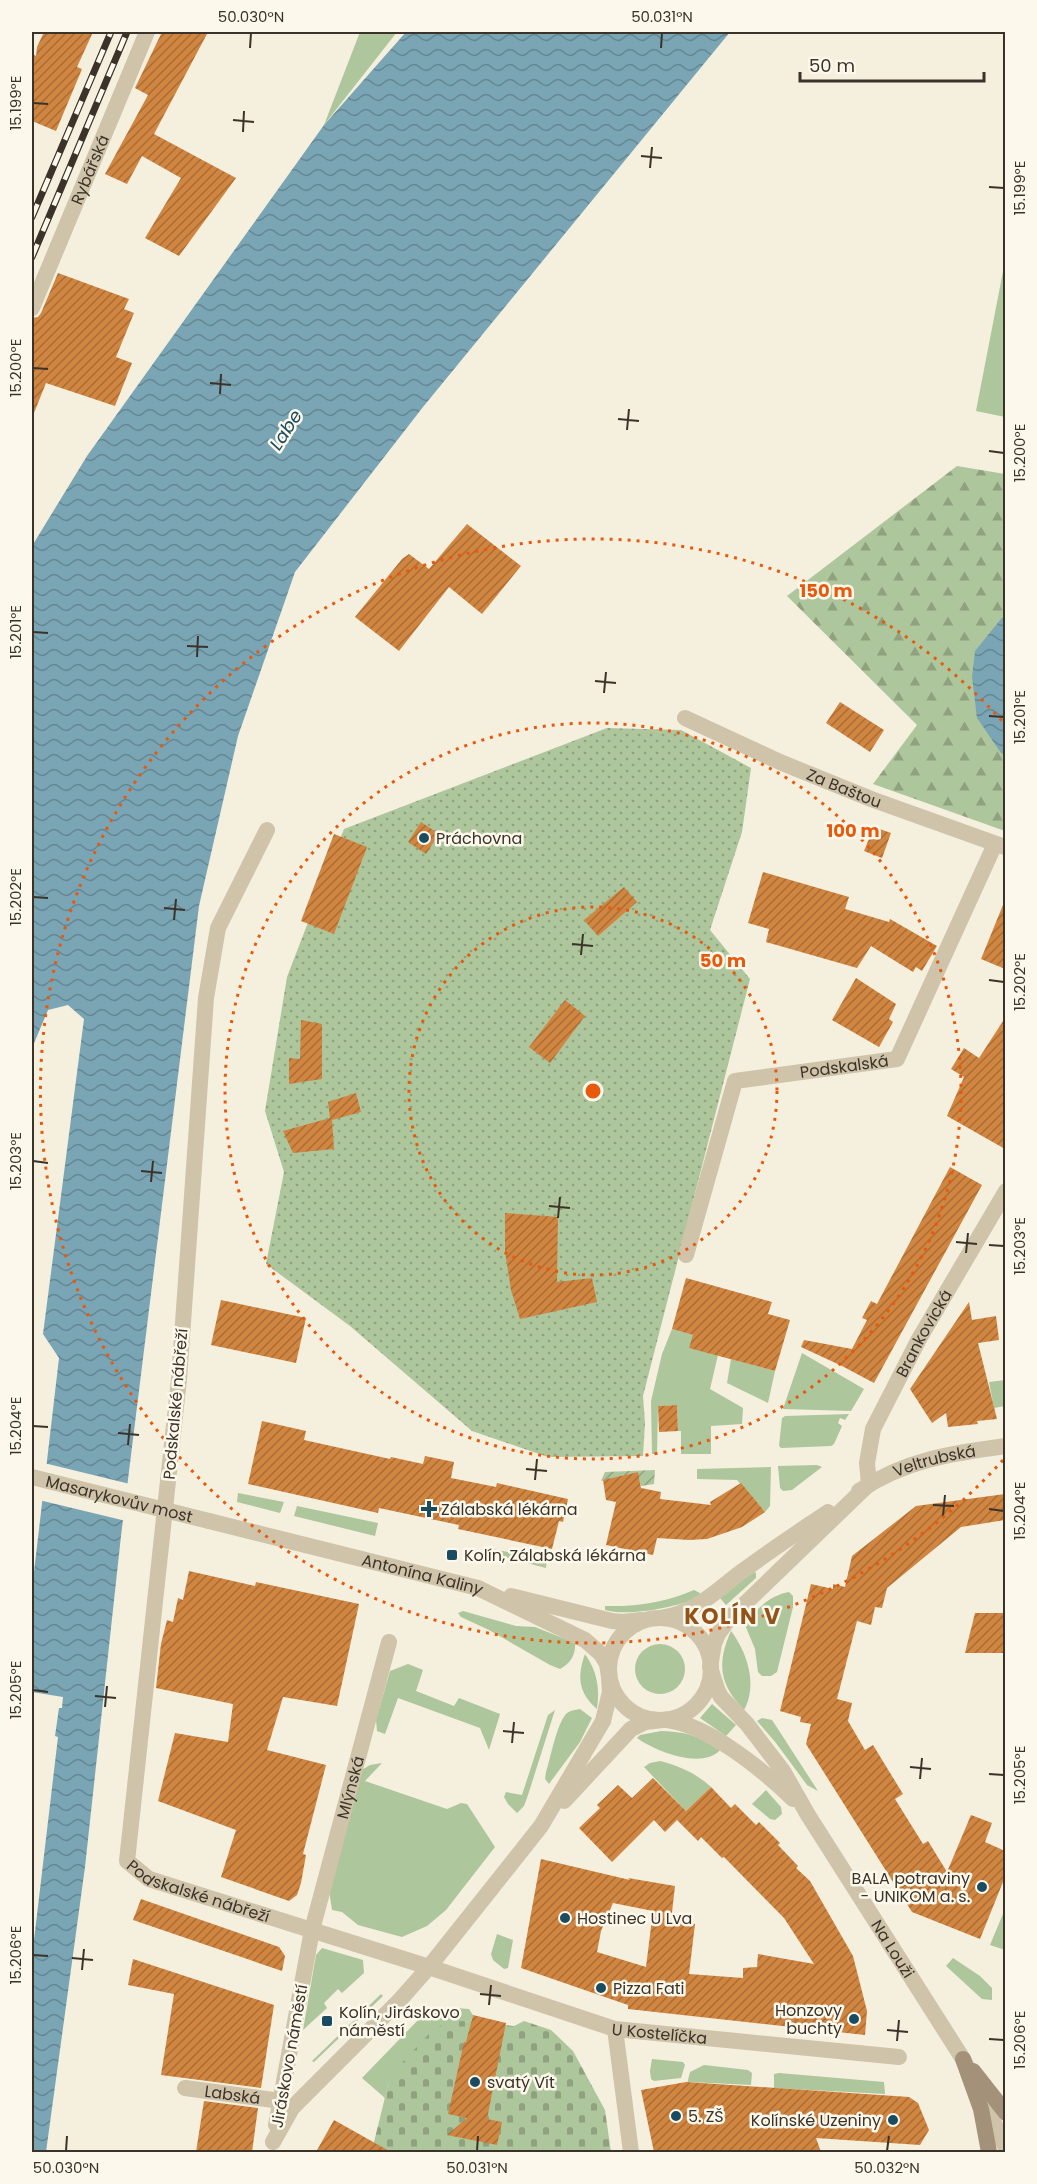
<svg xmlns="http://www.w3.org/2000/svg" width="1037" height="2184" font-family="Poppins,sans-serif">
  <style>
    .grass { fill: #aec69c }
    .forest { fill: url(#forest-firs) }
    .cemetery { fill: url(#cemetery-stones) }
    .park { fill: url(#park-dots) }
    .garden { fill: url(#garden-furrows) }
    .water { fill: url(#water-waves) }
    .pier { fill: #f5efde }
    .building { fill: url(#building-hatch); fill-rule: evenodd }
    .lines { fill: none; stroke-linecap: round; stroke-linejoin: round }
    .minor { stroke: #cfc3a9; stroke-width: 16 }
    .tertiary { stroke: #cfc3a9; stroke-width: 16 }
    .secondary { stroke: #a39279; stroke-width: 16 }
    .rail-casing { stroke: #3b3329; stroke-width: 7 }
    .rail { stroke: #fcf8eb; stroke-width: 4.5; stroke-dasharray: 14; stroke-linecap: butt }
    .tertiary-bridge { stroke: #cfc3a9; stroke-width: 16 }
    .ticks { fill: none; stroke: #3b3329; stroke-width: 2 }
    .ring { fill: none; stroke: #e8590c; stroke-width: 3; stroke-dasharray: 3 6 }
    .poi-dot { fill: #1a4c61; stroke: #fcf8eb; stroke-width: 2 }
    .labels { text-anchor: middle; stroke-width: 5; stroke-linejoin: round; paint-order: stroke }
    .street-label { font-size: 16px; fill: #3b3329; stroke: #fcf8eb }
    .poi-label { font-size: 16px; fill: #3b3329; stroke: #fcf8eb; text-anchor: start }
    .water-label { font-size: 18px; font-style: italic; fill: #1a4c61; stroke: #fcf8eb }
    .district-label { font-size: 22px; font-weight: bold; letter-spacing: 1.5px; fill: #92521a; stroke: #fcf8eb }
    .centre { fill: #e8590c; stroke: #fcf8eb; stroke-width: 3 }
    .ring-label { font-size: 18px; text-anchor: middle; font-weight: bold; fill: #e8590c; stroke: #fcf8eb; stroke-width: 5; stroke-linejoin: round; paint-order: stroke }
    .neatline { fill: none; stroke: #3b3329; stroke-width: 2 }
    .ticks-label { font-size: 15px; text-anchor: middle; fill: #3b3329 }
  </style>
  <defs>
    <pattern id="forest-firs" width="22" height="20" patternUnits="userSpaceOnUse" patternTransform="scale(1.5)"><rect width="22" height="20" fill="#aec69c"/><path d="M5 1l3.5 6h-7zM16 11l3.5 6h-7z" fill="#8fa17f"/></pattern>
    <pattern id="cemetery-stones" width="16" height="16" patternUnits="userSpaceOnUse" patternTransform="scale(1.5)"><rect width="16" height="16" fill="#aec69c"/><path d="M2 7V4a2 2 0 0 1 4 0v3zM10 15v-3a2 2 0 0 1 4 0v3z" fill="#8fa17f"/></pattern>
    <pattern id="park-dots" width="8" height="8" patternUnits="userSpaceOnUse" patternTransform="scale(1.5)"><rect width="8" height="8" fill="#aec69c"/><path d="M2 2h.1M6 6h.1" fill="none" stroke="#8fa17f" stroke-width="1.8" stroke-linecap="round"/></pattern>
    <pattern id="garden-furrows" width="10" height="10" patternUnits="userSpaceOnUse" patternTransform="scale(1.5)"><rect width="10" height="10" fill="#aec69c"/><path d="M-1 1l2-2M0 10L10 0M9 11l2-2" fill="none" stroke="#8fa17f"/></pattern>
    <pattern id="water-waves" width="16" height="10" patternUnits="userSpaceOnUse" patternTransform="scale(1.5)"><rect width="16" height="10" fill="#7aa5b5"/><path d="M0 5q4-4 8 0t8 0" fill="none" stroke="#658793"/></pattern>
    <pattern id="building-hatch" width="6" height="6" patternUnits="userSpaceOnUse" patternTransform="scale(1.5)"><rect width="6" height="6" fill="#d08541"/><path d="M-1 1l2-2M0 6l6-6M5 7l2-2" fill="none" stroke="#aa6d36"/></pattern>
  </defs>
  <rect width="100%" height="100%" fill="#f5efde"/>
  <g class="grass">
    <path d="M360 32H397L324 125Z"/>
    <path d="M1005 261V417L976 411Z"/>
    <path d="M672 1329 693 1335 718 1355 710 1389 743 1408 742 1424 711 1426V1454H681V1431H678L677 1405 658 1406 657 1454H652L651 1401 662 1354Z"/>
    <path d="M802 1353 864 1389 851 1411 783 1409Z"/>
    <path d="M731 1359 775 1371 768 1403 727 1383Z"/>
    <path d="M1005 1380V1406L994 1408 989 1382Z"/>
    <path d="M849 1414 845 1420 840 1418 838 1423 842 1426 834 1444 831 1446 781 1448 779 1446 782 1418 785 1416Z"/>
    <path d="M817 1465 822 1467 792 1490 783 1491 780 1488 778 1466Z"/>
    <path d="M771 1467 770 1506 765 1512 737 1480 697 1479V1469Z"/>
    <path d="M238 1493 284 1502 280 1513 237 1502Z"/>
    <path d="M297 1506 378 1523 375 1536 294 1516Z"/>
    <path d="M483 1547 547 1560 546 1568 485 1552Z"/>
    <path d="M752 1571 756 1573V1578L726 1605 720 1598Z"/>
    <path d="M694 1590 700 1593 698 1598C676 1607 628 1617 605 1610V1606C635 1607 667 1602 694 1590Z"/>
    <path d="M789 1592 793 1596V1607L777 1672 771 1676H762L758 1672 755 1649 745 1625C755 1609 771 1595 789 1592Z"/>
    <path d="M463 1611 516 1626 535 1627 575 1643C576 1655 570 1664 560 1669L550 1665 489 1630 461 1617 458 1613Z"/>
    <path d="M731 1631C747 1652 758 1685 744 1710 720 1685 716 1664 731 1631Z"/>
    <circle cx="660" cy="1669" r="25"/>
    <path d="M585 1654C597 1671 600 1688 597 1709 578 1693 577 1676 585 1654Z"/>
    <path d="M408 1664 423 1670 416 1691 454 1706 459 1698 500 1714 489 1750 480 1728 398 1698 385 1734 377 1731 376 1720 390 1671Z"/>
    <path d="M712 1704 736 1725 726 1736 700 1718Z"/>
    <path d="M580 1709 592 1718 580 1742 549 1784 545 1779 546 1772C551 1757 556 1726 566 1714 570 1710 575 1710 580 1709Z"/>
    <path d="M555 1710 528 1795 524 1806 517 1813 508 1804 504 1797 506 1792 522 1795 548 1715Z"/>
    <path d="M762 1718 772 1720 776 1726 818 1791 807 1785 776 1743 757 1721Z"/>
    <path d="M661 1731C689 1732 697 1736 720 1750 702 1770 655 1751 637 1738L640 1735Z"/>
    <path d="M660 1761C679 1766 696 1773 711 1787L686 1811 644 1767 650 1763Z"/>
    <path d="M382 1763 365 1781 447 1809 461 1803 467 1804 495 1847 446 1910 427 1926 402 1937 358 1925 342 1912 332 1910 329 1890 360 1771 370 1765Z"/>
    <path d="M766 1790 781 1807 782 1814 775 1820 770 1819 752 1804Z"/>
    <path d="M1005 1909V1950L990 1945Z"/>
    <path d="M497 1934 513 1940 508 1968 504 1969 493 1960 491 1954Z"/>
    <path d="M322 1948 363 1960 364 1973 342 1993 338 1989 324 2003 327 2008 303 2030 316 1955Z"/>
    <path d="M953 1958 980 1976 992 1988V2000L982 1999 946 1966Z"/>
    <path d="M381 1994 383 1996 314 2062 312 2061Z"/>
    <path d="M456 2008 469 2009 473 2015 471 2022 463 2021 388 2085 385 2098 362 2078 420 2018 439 2010Z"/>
    <path d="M652 2059 683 2062 685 2065 681 2078 654 2081 651 2079 650 2071Z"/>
    <path d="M704 2065 748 2070 752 2073 751 2085 689 2082 687 2084 690 2072Z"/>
    <path d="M779 2073 884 2082 885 2094 774 2088V2074Z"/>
  </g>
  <path class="forest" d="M957 466 1005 474V614L1002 617 1001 753 1005 756V831L873 784 917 725 787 596Z"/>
  <path class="cemetery" d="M463 2021 514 2026 524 2021 551 2030 573 2051 605 2110 611 2152H380L374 2142 388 2085 403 2062 428 2035 444 2023Z"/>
  <path class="park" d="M607 728 681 730 751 768 742 832 710 930 750 979 643 1396 645 1423 643 1456 548 1457 472 1431 350 1326 266 1264 284 1172 265 1111 287 977 344 829Z"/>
  <path class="garden" d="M655 1470 654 1484 641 1486 638 1475 634 1473 601 1481 605 1472Z"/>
  <g class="water">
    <path d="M406 32H730L423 407 295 572 238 736 199 906 121 1536 85 1867 46 2152H32V1957L58 1737 55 1736 59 1708H62L63 1697 32 1692V1589L59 1358 43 1334 84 1019 68 1005 48 1010 32 1048V546L87 456 324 125Z"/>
    <path d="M1005 614V756L1001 753 977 718 972 677 975 651Z"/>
  </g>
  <path class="pier" d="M44 1463 130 1484 126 1521 39 1500Z"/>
  <g class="building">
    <path d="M44 32H93L77 67 82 69 56 131 32 121V54L36 56 37 47Z"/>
    <path d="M162 32H208L154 134 236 178 179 256 145 238 181 178 142 156 127 184 105 174 148 95 135 88Z"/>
    <path d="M58 273 129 299 124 309 134 313 116 357 132 363 115 406 46 383 32 418V318L38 317 41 313Z"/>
    <path d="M467 524 521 566 482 614 449 587 399 651 355 617 402 559 409 554 429 569Z"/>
    <path d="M840 702 884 730 870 752 826 723Z"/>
    <path d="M421 822 439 834 426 854 408 842Z"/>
    <path d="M874 827 891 833 882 858 864 851Z"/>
    <path d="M334 834 367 847 334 934 301 921Z"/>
    <path d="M763 872 849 897 845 909 889 922 890 919 937 946 922 971 916 967 913 972 871 946 857 968 766 942 769 929 748 923Z"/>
    <path d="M624 887 637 902 598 936 584 920Z"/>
    <path d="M1005 900V969L981 959Z"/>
    <path d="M856 978 896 1004 889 1019 893 1022 879 1047 832 1020Z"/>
    <path d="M565 1000 585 1016 550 1063 529 1047Z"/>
    <path d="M1005 1018V1149L947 1116 964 1077 951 1069 964 1048 979 1058Z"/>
    <path d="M301 1020 322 1024V1079L289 1084V1058L300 1059Z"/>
    <path d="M356 1093 361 1112 332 1120 334 1149 293 1153 283 1131 330 1118 328 1102Z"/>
    <path d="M950 1167 982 1185 874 1383 842 1366 801 1347 804 1340 852 1349 867 1320 862 1318 871 1301 877 1304Z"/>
    <path d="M505 1213 558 1217 557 1282 592 1278 597 1302 520 1319 511 1290 505 1251Z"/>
    <path d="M686 1278 772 1302 768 1314 790 1320 775 1371 689 1348 693 1335 672 1329Z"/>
    <path d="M221 1300 306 1318 296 1363 211 1345Z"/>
    <path d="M969 1302 972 1320 996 1316 999 1340 978 1343 997 1419 977 1421 978 1424 948 1427 946 1413 932 1423 910 1389Z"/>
    <path d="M677 1405 678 1431 659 1432 658 1406Z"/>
    <path d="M262 1421 306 1431 304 1440 390 1459 391 1457 423 1464 425 1456 454 1462 451 1478 496 1487 497 1483 568 1499 563 1522 559 1521 552 1549 458 1529 459 1525 379 1508 378 1513 248 1484Z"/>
    <path d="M638 1472 641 1488 661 1492 660 1499 711 1505 710 1502 741 1483 765 1512 742 1527 707 1539 689 1540 657 1538 653 1555 606 1545 616 1502 606 1500 603 1480Z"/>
    <path d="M1005 1494V1520L961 1527 887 1588 882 1608 875 1607 871 1625 857 1621 837 1699 852 1703 848 1721 865 1750 873 1745 903 1794 895 1799 923 1844 928 1841 947 1872 971 1815 992 1823 985 1842 1005 1851V1877L980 1939 912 1912 806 1744 811 1724 800 1722 801 1717 780 1711 811 1584 833 1589V1584L845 1587 852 1556 916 1506Z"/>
    <path d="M189 1571 255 1586 256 1582 359 1604 337 1706 283 1697 267 1750 326 1765 303 1854 306 1855 301 1883 297 1895 289 1901 221 1877 236 1830 158 1801 175 1733 228 1742 233 1704 156 1688 161 1644 167 1620 173 1622 178 1598 183 1600Z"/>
    <path d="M975 1613H1005V1653H965Z"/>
    <path d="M653 1778 686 1811 711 1787 731 1808 735 1804 756 1825 759 1822 780 1843 778 1845 798 1866 796 1868 810 1881 853 1956 867 2011 865 2035 628 2009V2005L521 1968 541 1859 630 1880 628 1878 675 1886 671 1921 695 1924 689 1974 743 1978V1968L757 1967 758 1954 814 1964 784 1918 724 1857 722 1858 701 1837 698 1841 677 1820 665 1832 654 1820 612 1862 579 1828 600 1808 597 1805 618 1785 632 1798ZM613 1903 653 1911 646 1967 597 1952 601 1931Z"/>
    <path d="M141 1899 279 1947 285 1956 282 1971 133 1920Z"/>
    <path d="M133 1959 274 2005 261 2088 161 2075 174 1994 128 1985Z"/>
    <path d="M473 2015 506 2023 487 2119 502 2122 497 2145 447 2135 467 2118 448 2114 464 2042H466Z"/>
    <path d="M686 2082 909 2097 918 2103 929 2130 920 2145 816 2138 821 2152H654L641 2090Z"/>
    <path d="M204 2101 258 2108 252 2152H196Z"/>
    <path d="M334 2120 391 2152H316Z"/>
  </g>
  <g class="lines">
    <g class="minor">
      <path id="s1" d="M32 308 147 32"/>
      <path id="s2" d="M685 718 780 762 871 799 1005 847"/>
      <path id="s3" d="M267 830 218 928 206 998 179 1379 127 1861 149 1879 429 1967 615 2029 899 2057"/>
      <path id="s4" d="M686 1255 735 1081 897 1059 995 844"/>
      <path id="s5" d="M869 1484 867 1463 873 1429 919 1339 1006 1191"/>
      <path d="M564 1801 631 1729 645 1722 663 1720"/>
      <path d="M615 2029 631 2152"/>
      <path id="s6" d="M185 2088 281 2101"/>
      <path id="s7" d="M276 2125 312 1930 389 1642"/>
      <path d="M273 2142 292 2108 399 2001 429 1967 541 1826 603 1721 610 1692 609 1677"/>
    </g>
    <g class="tertiary">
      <path id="s8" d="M869 1484 729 1619 718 1634 714 1644 710 1667 717 1689 721 1697 747 1724 783 1771 808 1815 963 2059 1006 2148"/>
      <path id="s9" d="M859 1491C904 1460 953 1453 1006 1446"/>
      <path id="s10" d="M209 1521 478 1588 585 1640 601 1654 607 1664 609 1677"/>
      <path d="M511 1596 612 1621 623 1622 641 1620"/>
      <path d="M661 1618C698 1612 715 1591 744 1570 771 1550 800 1531 828 1512"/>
      <circle cx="660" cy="1669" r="51"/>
      <path d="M667 1720C708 1725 763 1770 793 1799"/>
    </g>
    <g class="secondary">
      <path d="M963 2059 981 2109 989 2152"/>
      <path d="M973 2071 1006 2113"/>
    </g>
    <defs>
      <g id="rail">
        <path d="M32 217 111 32"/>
        <path d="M32 257 127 32"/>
      </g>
    </defs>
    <use href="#rail" class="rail-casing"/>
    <use href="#rail" class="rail"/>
    <path class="tertiary-bridge" id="s11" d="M32 1477 209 1521"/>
  </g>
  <path class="ticks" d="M250 48 251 33M661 48 662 33M33 103 48 104M233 120 254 122M243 132 244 111M641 156 662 158M650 168 652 147M989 187 1004 188M33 368 48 369M210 383 231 385M220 394 221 374M618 419 639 421M627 430 629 409M989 451 1004 453M33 632 48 633M187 646 208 647M197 657 198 636M595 681 616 683M604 693 606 672M989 716 1004 717M33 897 48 898M164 908 185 910M174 920 176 899M572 944 593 946M581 955 583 934M989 980 1004 982M33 1161 48 1163M141 1171 162 1173M151 1182 153 1161M549 1206 570 1208M558 1218 560 1197M956 1242 977 1244M989 1245 1004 1246M966 1253 968 1233M33 1426 48 1427M118 1433 139 1435M128 1445 130 1424M526 1469 547 1471M535 1480 537 1459M933 1505 954 1506M989 1509 1004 1511M943 1516 945 1495M33 1690 48 1692M95 1696 116 1698M105 1707 107 1686M503 1731 524 1733M512 1743 514 1722M910 1767 931 1769M989 1774 1004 1775M920 1779 922 1758M33 1955 48 1956M72 1958 93 1960M82 1970 84 1949M480 1994 501 1996M489 2005 491 1985M887 2030 908 2032M989 2039 1004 2040M897 2041 899 2020M66 2151 67 2136M477 2151 478 2136M887 2151 889 2136"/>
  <g class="ring">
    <circle cx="593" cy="1091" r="184"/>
    <circle cx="593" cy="1091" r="368"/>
    <path d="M1003 1460A552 552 0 1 1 1003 722"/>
  </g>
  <g class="poi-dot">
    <circle cx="424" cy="838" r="6"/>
    <path d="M426 1500h6v6h6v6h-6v6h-6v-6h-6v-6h6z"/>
    <rect x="446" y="1549" width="12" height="12" rx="3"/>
    <circle cx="982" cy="1887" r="6"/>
    <circle cx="565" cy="1918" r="6"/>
    <circle cx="601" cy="1988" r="6"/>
    <circle cx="854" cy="2019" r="6"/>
    <rect x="321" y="2015" width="12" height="12" rx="3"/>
    <circle cx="475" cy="2082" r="6"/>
    <circle cx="676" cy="2116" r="6"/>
    <circle cx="893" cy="2120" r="6"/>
  </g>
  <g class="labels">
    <g class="street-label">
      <text dy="6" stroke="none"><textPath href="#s1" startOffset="150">Rybářská</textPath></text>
      <text dy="6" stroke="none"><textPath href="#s2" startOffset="174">Za Baštou</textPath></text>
      <text dy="6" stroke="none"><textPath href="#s4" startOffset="291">Podskalská</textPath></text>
      <text dy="6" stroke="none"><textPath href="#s5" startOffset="164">Brankovická</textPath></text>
      <text transform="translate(175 1404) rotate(-85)" y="6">Podskalské nábřeží</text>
      <text dy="6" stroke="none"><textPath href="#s9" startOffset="82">Veltrubská</textPath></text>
      <text dy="6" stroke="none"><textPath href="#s11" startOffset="90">Masarykovův most</textPath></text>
      <text dy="6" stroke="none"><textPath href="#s10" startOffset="220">Antonína Kaliny</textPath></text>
      <text dy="6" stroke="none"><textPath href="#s7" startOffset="346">Mlýnská</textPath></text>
      <text dy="6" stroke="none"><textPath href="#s3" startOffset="1126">Podskalské nábřeží</textPath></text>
      <text dy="6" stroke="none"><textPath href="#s8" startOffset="585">Na Louži</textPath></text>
      <text dy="6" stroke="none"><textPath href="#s3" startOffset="1610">U Kostelíčka</textPath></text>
      <text transform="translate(289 2056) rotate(-80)" y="6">Jiráskovo náměstí</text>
      <text dy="6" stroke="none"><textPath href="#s6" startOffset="48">Labská</textPath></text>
    </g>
    <g class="poi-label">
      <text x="436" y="844">Práchovna</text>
      <text x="441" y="1515">Zálabská lékárna</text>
      <text x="464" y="1561">Kolín, Zálabská lékárna</text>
      <text x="970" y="1884" text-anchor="end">BALA potraviny<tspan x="970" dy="18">- UNIKOM a. s.</tspan></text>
      <text x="577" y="1924">Hostinec U Lva</text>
      <text x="613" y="1994">Pizza Fati</text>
      <text x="842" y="2016" text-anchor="end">Honzovy<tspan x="842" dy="18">buchty</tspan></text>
      <text x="339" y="2018">Kolín, Jiráskovo<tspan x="339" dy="18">náměstí</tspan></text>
      <text x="487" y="2088">svatý Vít</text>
      <text x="688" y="2122">5. ZŠ</text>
      <text x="881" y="2126" text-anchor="end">Kolínské Uzeniny</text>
    </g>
    <g class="water-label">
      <text transform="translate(286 430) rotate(-57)" y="6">Labe</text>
    </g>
    <g class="district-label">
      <text x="733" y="1624">KOLÍN V</text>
    </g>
  </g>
  <circle cx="593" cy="1091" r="9" class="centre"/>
  <g class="ring-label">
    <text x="826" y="597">150 m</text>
    <text x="853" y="837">100 m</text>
    <text x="723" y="967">50 m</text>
  </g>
  <rect width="1037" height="2184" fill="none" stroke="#fcf8eb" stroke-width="66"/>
  <path d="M800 72v9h184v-9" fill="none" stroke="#3b3329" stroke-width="3"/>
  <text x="809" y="72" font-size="18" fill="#3b3329" stroke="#fcf8eb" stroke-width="4.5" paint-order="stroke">50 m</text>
  <rect x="33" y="33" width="971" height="2118" class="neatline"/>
  <g class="ticks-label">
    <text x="251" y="22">50.030°N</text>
    <text x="662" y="22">50.031°N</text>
    <text transform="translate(16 103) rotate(-90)" y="5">15.199°E</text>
    <text transform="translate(1020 188) rotate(-90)" y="5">15.199°E</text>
    <text transform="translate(16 368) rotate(-90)" y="5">15.200°E</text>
    <text transform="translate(1020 453) rotate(-90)" y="5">15.200°E</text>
    <text transform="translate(16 632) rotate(-90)" y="5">15.201°E</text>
    <text transform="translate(1020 717) rotate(-90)" y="5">15.201°E</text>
    <text transform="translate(16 897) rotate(-90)" y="5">15.202°E</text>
    <text transform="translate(1020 982) rotate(-90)" y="5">15.202°E</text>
    <text transform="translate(16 1161) rotate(-90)" y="5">15.203°E</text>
    <text transform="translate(1020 1246) rotate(-90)" y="5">15.203°E</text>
    <text transform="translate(16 1426) rotate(-90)" y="5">15.204°E</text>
    <text transform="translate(1020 1511) rotate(-90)" y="5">15.204°E</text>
    <text transform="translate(16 1690) rotate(-90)" y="5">15.205°E</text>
    <text transform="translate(1020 1775) rotate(-90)" y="5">15.205°E</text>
    <text transform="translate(16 1955) rotate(-90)" y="5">15.206°E</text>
    <text transform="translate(1020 2040) rotate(-90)" y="5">15.206°E</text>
    <text x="66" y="2173">50.030°N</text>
    <text x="477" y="2173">50.031°N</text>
    <text x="887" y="2173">50.032°N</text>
  </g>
</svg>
